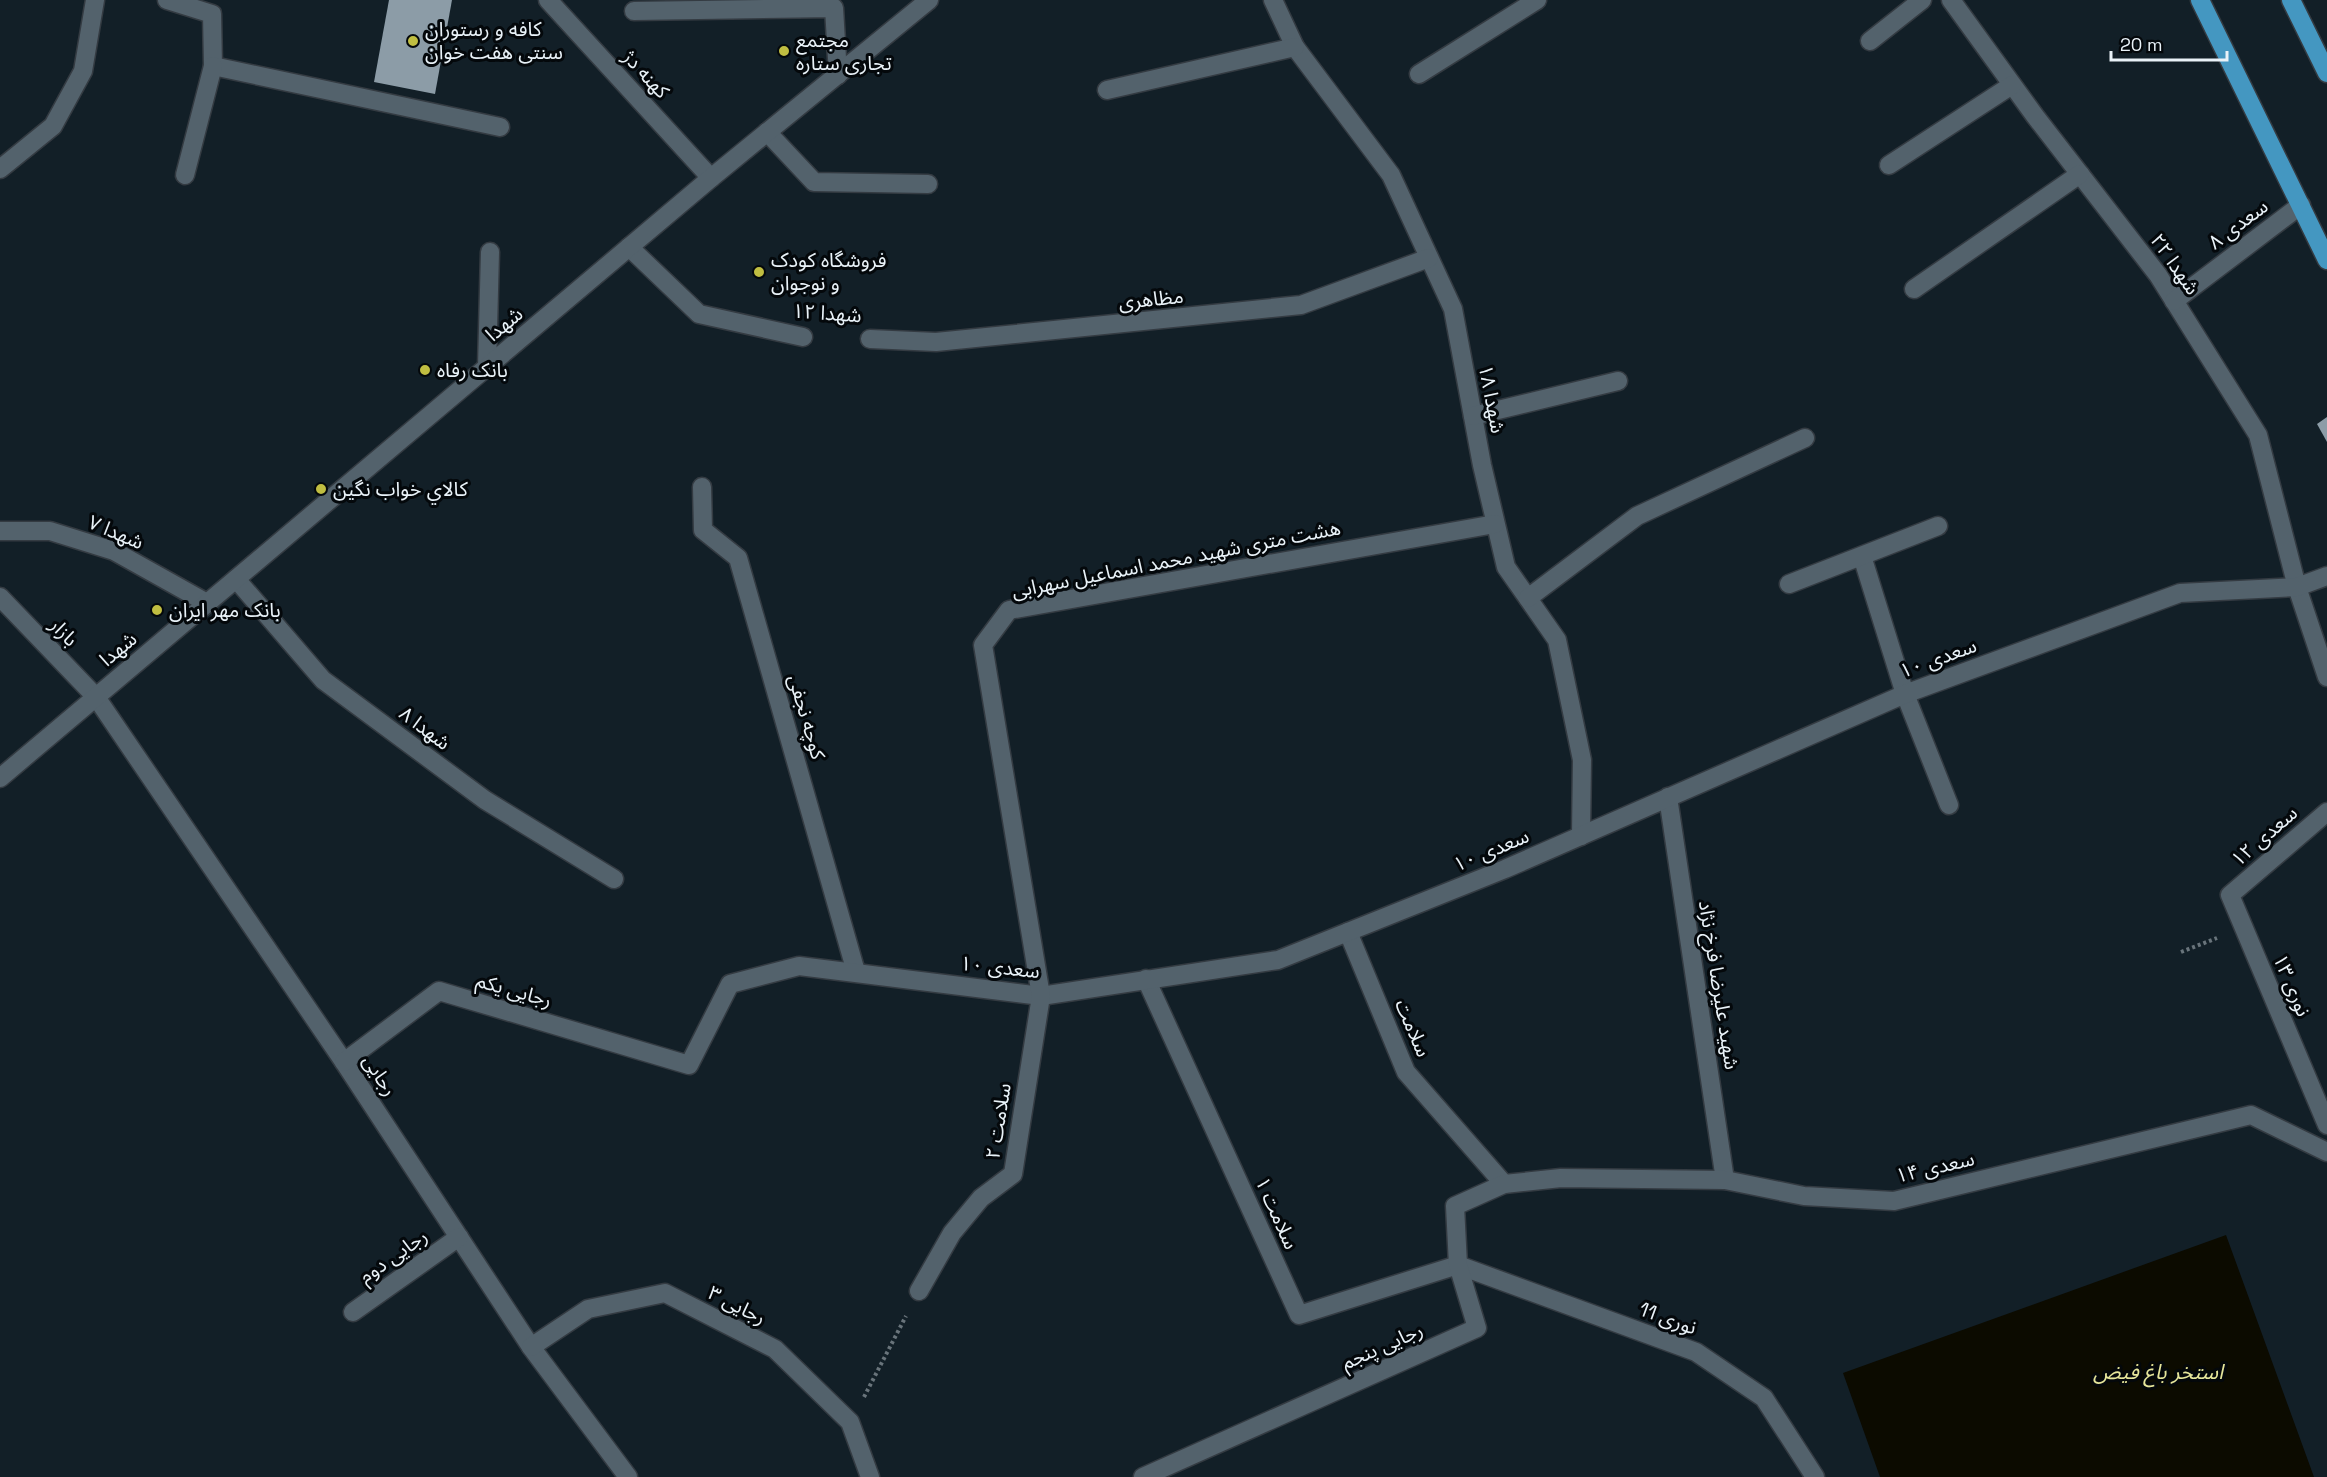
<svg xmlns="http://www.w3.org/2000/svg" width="2327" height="1477" font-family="'Space Grotesk','Noto Sans Arabic',sans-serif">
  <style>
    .water { fill: #0c0b00 }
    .building { fill: #8c9ca7 }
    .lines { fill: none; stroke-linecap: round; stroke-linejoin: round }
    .minor-casing { stroke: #343b42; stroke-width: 21 }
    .major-casing { stroke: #343b42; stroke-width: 21 }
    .path { stroke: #69747b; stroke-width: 4; stroke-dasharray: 3 3; stroke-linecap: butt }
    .minor { stroke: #53626c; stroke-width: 18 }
    .major { stroke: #4497c1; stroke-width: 18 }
    .poi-dot { fill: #c0be41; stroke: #04080b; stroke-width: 2 }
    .labels { text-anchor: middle; stroke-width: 6; stroke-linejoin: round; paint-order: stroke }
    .poi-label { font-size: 20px; fill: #e9f2f8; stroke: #04080b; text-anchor: start }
    .street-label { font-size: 20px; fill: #e9f2f8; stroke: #04080b }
    .water-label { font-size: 21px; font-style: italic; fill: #e6e69b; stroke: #04080b }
  </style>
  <rect width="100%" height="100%" fill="#121f27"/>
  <path class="water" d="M2226 1235 2314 1477H1880L1843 1373Z"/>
  <g class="building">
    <path d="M389 0H452L435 94 374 82Z"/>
    <path d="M2327 417V442L2317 424Z"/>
  </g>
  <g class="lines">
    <defs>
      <g id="minor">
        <path d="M167 0 212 14 213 66 500 127"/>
        <path d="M548 0 711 178"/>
        <path d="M1273 0 1295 47 1391 175 1453 309 1482 465 1506 567 1557 640 1582 760 1581 836"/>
        <path d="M1951 0 2035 116 2158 275 2258 435 2297 587 2327 677"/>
        <path d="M634 11 834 8 838 75"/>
        <path d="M1870 41 1922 0"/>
        <path d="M1419 74 1537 0"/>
        <path d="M1107 90 1295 47"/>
        <path d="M767 132 814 182 928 184"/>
        <path d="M1889 165 2012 85"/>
        <path d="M0 169 53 126 83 71 95 0"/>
        <path d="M185 175 213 66"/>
        <path d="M629 247 699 314 803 337"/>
        <path d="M1914 289 2080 174"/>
        <path d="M2174 301 2301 205"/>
        <path d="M870 339 936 342 1301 305 1429 258"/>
        <path d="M487 367 490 252"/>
        <path d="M1473 416 1618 381"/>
        <path d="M702 487 703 530 738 558 856 972"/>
        <path d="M0 531H50L114 551 207 603"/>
        <path d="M1862 556 1905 694 1949 805"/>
        <path d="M236 579 323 680 485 800 614 879"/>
        <path d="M1789 584 1938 526"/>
        <path d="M0 597 96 697 344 1062 531 1347 628 1477"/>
        <path d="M1528 598 1637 516 1805 438"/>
        <path d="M0 778 711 178 929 0"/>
        <path d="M1668 797 1725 1180"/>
        <path d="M2327 812 2230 895 2327 1125"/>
        <path d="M1348 932 1406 1072 1504 1184"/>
        <path d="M1146 979 1299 1315 1458 1265 1696 1352 1764 1398 1815 1477"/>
        <path d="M344 1062 439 991 689 1065 730 984 799 966 1041 996 1278 960 1505 869 1905 694 2180 593 2297 587 2327 576"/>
        <path d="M919 1291 952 1233 981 1198 1013 1174 1041 996 983 645 1009 610 1495 524"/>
        <path d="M353 1312 459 1237"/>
        <path d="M531 1347 588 1309 665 1293 775 1349 850 1422 870 1477"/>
        <path d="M1143 1477 1477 1328 1458 1265 1455 1206 1504 1184 1561 1178 1725 1180 1804 1196 1894 1201 2251 1115 2327 1152"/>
      </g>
      <g id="major">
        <path d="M2200 0 2327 260"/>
        <path d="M2291 0 2327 73"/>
      </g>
    </defs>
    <use href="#minor" class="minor-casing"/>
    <use href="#major" class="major-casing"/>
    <g class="path">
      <path d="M2181 952 2217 938"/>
      <path d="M864 1397 906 1316"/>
    </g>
    <use href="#minor" class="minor"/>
    <use href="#major" class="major"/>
  </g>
  <g class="poi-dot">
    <circle cx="413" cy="41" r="6"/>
    <circle cx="784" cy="51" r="6"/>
    <circle cx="759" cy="272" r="6"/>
    <circle cx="425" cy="370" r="6"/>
    <circle cx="321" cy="489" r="6"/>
    <circle cx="157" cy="610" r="6"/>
  </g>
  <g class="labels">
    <g class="poi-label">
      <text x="425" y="36">کافه و رستوران<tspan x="425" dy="23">سنتی هفت خوان</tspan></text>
      <text x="796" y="47">مجتمع<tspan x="796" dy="23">تجاری ستاره</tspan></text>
      <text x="771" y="267">فروشگاه کودک<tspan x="771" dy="23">و نوجوان</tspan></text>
      <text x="437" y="377">بانک رفاه</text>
      <text x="333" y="496">كالاي خواب نگين</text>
      <text x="169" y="617">بانک مهر ایران</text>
    </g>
    <g class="street-label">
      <text transform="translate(646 74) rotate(47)" y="7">کهنه دژ</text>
      <text transform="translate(2238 224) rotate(-37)" y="7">سعدی ۸</text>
      <text transform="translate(2175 264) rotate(55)" y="7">شهدا ۲۲</text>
      <text transform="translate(1151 299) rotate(-6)" y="7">مظاهری</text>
      <text transform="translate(827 313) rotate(4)" y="7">شهدا ۱۲</text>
      <text transform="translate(504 324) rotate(-40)" y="7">شهدا</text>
      <text transform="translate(1492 399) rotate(79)" y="7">شهدا ۱۸</text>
      <text transform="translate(116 532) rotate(23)" y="7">شهدا ۷</text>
      <text transform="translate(1176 559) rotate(-11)" y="7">هشت متری شهید محمد اسماعیل سهرابی</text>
      <text transform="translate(64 632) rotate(46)" y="7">بازار</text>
      <text transform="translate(118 649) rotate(-40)" y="7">شهدا</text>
      <text transform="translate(1938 658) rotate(-20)" y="7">سعدی ۱۰</text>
      <text transform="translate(807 717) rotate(74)" y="7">کوچه نجفی</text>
      <text transform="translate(425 728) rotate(37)" y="7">شهدا ۸</text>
      <text transform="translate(2264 836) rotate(-41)" y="7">سعدی ۱۲</text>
      <text transform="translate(1491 850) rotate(-23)" y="7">سعدی ۱۰</text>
      <text transform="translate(1000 967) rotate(6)" y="7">سعدی ۱۰</text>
      <text transform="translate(1719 985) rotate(81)" y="7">شهید علیرضا فرخ نژاد</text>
      <text transform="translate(2292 985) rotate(67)" y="7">نوری ۱۳</text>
      <text transform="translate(514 990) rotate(16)" y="7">رجایی یکم</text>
      <text transform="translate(1413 1028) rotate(67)" y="7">سلامت</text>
      <text transform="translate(380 1075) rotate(57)" y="7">رجایی</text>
      <text transform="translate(998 1121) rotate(-81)" y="7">سلامت ۲</text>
      <text transform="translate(1935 1167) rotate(-13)" y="7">سعدی ۱۴</text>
      <text transform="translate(1277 1213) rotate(66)" y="7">سلامت ۱</text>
      <text transform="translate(393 1256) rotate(-35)" y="7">رجایی دوم</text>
      <text transform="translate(737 1305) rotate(27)" y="7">رجایی ۳</text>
      <text transform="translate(1668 1318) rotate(20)" y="7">نوری 11</text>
      <text transform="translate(1382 1346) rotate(-24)" y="7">رجایی پنجم</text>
    </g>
    <g class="water-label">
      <text x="2158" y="1379">استخر باغ فیض</text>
    </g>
  </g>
  <path d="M2111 51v9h116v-9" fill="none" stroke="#e9f2f8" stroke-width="3"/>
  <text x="2120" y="51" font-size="18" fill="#e9f2f8" stroke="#04080b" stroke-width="4.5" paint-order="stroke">20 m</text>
</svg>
